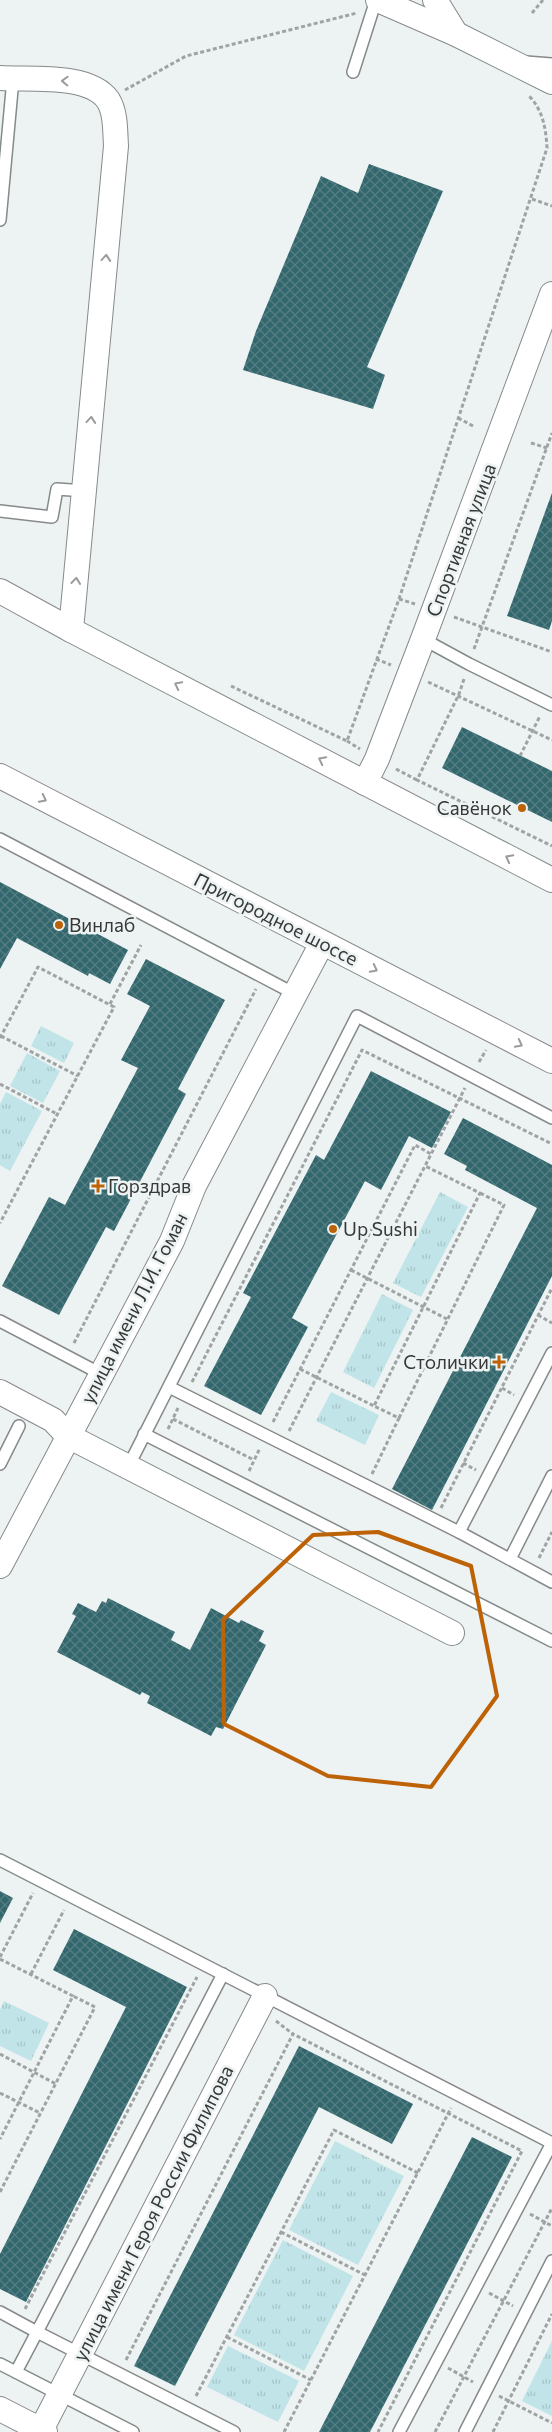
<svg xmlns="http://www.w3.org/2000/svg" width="552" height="2432" font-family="Commissioner,sans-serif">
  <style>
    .park { fill: url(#park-tufts) }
    .building { fill: url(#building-cross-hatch) }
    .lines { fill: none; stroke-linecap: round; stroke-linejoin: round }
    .service-casing { stroke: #868a8a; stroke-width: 14 }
    .minor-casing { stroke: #868a8a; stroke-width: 26 }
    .path { stroke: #9fa3a3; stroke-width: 3; stroke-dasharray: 4 2.5; stroke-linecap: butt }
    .service { stroke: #fff; stroke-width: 11 }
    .minor { stroke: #fff; stroke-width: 24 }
    .oneway { stroke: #9b9c9c }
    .marked { fill: none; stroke: #bd6206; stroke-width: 4; stroke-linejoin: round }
    .poi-dot { fill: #bd6206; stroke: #edf2f2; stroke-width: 2 }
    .labels { text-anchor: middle; stroke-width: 5; stroke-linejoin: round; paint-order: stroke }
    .street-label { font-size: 19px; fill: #373939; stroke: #edf2f2 }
    .poi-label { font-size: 19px; fill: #373939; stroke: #edf2f2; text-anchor: start }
  </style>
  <defs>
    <pattern id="park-tufts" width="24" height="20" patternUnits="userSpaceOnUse" patternTransform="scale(1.25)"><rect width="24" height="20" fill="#c0e4e8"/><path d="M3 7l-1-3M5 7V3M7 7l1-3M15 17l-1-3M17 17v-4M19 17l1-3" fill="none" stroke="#a6c4c8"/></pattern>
    <pattern id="building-cross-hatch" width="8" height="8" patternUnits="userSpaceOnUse" patternTransform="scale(1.25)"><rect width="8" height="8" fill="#31676d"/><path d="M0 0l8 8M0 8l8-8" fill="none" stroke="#567e83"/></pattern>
  </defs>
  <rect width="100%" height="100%" fill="#edf2f2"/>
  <g class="park">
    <path d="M41 1026 74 1043 64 1063 31 1046Z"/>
    <path d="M27 1053 60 1071 43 1103 10 1086Z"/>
    <path d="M6 1092 42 1111 10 1171 0 1165V1104Z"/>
    <path d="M440 1192 468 1207 421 1297 393 1283Z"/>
    <path d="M382 1294 413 1310 374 1388 343 1372Z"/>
    <path d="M331 1392 379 1415 365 1445 316 1421Z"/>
    <path d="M4 2001 49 2023 31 2061 0 2046V2010Z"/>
    <path d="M335 2141 404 2176 358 2265 289 2230Z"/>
    <path d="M283 2240 353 2276 304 2371 234 2335Z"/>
    <path d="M552 2341V2416L522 2401Z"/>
    <path d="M228 2346 299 2381 278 2422 207 2387Z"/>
  </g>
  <g class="building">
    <path d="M369 164 443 191 367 367 385 375 373 409 243 370 256 331 321 176 358 193Z"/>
    <path d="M552 493V621L549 630 507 616Z"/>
    <path d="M462 727 552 771V822L442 768Z"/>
    <path d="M0 882 128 950 110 984 89 973 88 976 17 938 0 969Z"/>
    <path d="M146 959 225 1000 178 1089 186 1094 114 1231 106 1227 59 1315 2 1286 49 1197 65 1205 138 1068 121 1060 150 1006 127 994Z"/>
    <path d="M371 1071 451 1112 432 1148 409 1136 381 1190 365 1181 292 1318 308 1327 261 1415 204 1386 251 1297 243 1293 316 1155 324 1160Z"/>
    <path d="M463 1118 552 1165V1276L432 1510 392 1489 537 1208 465 1170 467 1166 444 1154Z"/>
    <path d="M108 1598 175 1632 171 1640 190 1650 211 1608 239 1623 241 1620 264 1631 259 1641 266 1645 223 1729 216 1727 211 1736 147 1703 150 1696 142 1692 140 1695 57 1652 76 1616 72 1614 78 1603 96 1612 102 1601 106 1603Z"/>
    <path d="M0 1891 13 1898 0 1923Z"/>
    <path d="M74 1929 187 1987 26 2302 0 2289V2254L126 2007 53 1970Z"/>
    <path d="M299 2046 413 2104 392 2144 319 2107 175 2386 134 2366Z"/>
    <path d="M472 2137 512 2157 370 2432H319Z"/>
  </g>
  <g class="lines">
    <defs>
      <g id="service">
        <path d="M526 62 552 64"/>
        <path d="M353 72 376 0"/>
        <path d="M0 220 13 79"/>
        <path d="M0 511 52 517 57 489 85 491"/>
        <path d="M423 639 469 664 552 705"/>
        <path d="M0 839 295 994"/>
        <path d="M0 1321 101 1374"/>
        <path d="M169 1387 459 1532 552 1353"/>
        <path d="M144 1434 552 1641"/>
        <path d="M0 1464 19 1426"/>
        <path d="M128 1467 357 1016 552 1118"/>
        <path d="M459 1532 552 1582"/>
        <path d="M510 1559 552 1476"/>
        <path d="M0 1860 552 2143"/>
        <path d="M0 2312 37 2332 223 1974"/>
        <path d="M0 2364 133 2432"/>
        <path d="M16 2372 37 2332 234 2432"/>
        <path d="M399 2432 552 2143"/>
        <path d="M465 2432 552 2261"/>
      </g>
      <g id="minor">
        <path d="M378 0 456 34 552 82"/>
        <path d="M435 0 456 34"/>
        <path d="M0 78C29 80 89 73 108 100 116 113 115 131 116 146L71 630"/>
        <path d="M0 591 71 630 552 880"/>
        <path d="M0 776 552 1061"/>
        <path d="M365 783 377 759 423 639 552 294"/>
        <path d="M0 1392 53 1420 68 1436 452 1633"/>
        <path d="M0 1566 172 1241 194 1186 322 943"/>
        <path d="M0 2409 45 2432"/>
        <path d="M41 2430 265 1996"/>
      </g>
    </defs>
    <use href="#service" class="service-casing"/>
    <use href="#minor" class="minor-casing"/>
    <g class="path">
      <path d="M532 13 543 0"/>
      <path d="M125 90 186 56 357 13"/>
      <path d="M532 199 552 206"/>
      <path d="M458 418 475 427"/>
      <path d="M531 443 547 448"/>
      <path d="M399 599 415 604"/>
      <path d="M454 617 552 652"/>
      <path d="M474 649 552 433"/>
      <path d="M376 659 391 665"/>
      <path d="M464 679 459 694 417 780 552 846"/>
      <path d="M428 682 552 740"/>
      <path d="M231 686 347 741 399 599 547 148C546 129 543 110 529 96"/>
      <path d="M347 741 360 749"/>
      <path d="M520 756 540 716"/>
      <path d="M396 769 417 780"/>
      <path d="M110 1004 141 945"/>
      <path d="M1 1036 78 1076"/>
      <path d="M0 1038 38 967 114 1007 0 1223"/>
      <path d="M479 1062 486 1050"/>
      <path d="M0 1084 57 1114"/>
      <path d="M351 1270 447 1319"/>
      <path d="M538 1315 552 1323"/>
      <path d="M74 1343 256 989"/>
      <path d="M300 1369 374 1406"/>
      <path d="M192 1382 362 1050 552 1144"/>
      <path d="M502 1388 514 1395"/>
      <path d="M399 1418 504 1205 480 1193"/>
      <path d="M173 1419 254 1460"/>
      <path d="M273 1422 415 1145 431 1154"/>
      <path d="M168 1429 178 1408"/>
      <path d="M289 1431 465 1088"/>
      <path d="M463 1463 476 1470"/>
      <path d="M249 1471 260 1448"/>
      <path d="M372 1474 399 1418 374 1406 480 1193 425 1166"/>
      <path d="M441 1508 552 1288"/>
      <path d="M539 1558 552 1532"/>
      <path d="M0 1957 33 1893"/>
      <path d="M0 1959 73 1996 0 2139"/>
      <path d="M31 1974 64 1910"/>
      <path d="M276 2021 293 2034"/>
      <path d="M0 2054 56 2084"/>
      <path d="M0 2093 40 2113"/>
      <path d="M0 2192 95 2007 73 1996"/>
      <path d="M530 2214 552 2226"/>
      <path d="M281 2232 365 2275"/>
      <path d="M489 2293 513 2306"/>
      <path d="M25 2309 197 1977"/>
      <path d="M227 2337 311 2380"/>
      <path d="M126 2360 293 2034 522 2151 378 2432"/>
      <path d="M448 2368 473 2382"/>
      <path d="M196 2396 334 2130 418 2173"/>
      <path d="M499 2396 552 2423"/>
      <path d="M284 2432 451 2108"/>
      <path d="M435 2432 552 2208"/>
      <path d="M493 2432 552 2314"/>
    </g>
    <use href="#service" class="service"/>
    <use href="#minor" class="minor"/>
  </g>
  <defs><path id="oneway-chevron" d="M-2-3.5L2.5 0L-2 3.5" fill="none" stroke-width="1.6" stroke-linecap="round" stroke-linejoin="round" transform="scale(1.25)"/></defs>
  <g class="oneway">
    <use href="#oneway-chevron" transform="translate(65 81) rotate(-178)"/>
    <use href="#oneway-chevron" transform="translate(106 258) rotate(-85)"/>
    <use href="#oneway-chevron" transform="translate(91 420) rotate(-85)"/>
    <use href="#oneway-chevron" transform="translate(76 581) rotate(-84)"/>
    <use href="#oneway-chevron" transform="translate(178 685) rotate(-153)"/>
    <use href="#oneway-chevron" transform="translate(322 760) rotate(-153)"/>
    <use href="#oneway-chevron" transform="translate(43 799) rotate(27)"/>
    <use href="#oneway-chevron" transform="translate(509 858) rotate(-152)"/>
    <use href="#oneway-chevron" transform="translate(374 969) rotate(27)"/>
    <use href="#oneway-chevron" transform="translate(519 1044) rotate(27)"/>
  </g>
  <path class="marked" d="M378 1532 471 1566 497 1696 431 1787 328 1776 224 1724 223 1620 313 1535Z"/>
  <g class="poi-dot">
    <circle cx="522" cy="808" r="5"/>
    <circle cx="59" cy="925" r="5"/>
    <path d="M95.5 1178.5h5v5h5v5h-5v5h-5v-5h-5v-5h5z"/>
    <circle cx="333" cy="1229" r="5"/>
    <path d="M496.5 1354.5h5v5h5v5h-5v5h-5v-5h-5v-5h5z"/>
  </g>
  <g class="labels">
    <g class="street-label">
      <text transform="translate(461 540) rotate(-69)" y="7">Спортивная улица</text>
      <text transform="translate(276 919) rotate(27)" y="7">Пригородное шоссе</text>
      <text transform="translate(134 1308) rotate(-63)" y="7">улица имени Л.И. Гоман</text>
      <text transform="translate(153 2213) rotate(-63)" y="7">улица имени Героя России Филипова</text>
    </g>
    <g class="poi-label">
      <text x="512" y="815" text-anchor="end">Савёнок</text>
      <text x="69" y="932">Винлаб</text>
      <text x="108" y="1193">Горздрав</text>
      <text x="343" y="1236">Up Sushi</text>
      <text x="489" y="1369" text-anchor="end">Столички</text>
    </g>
  </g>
</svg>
